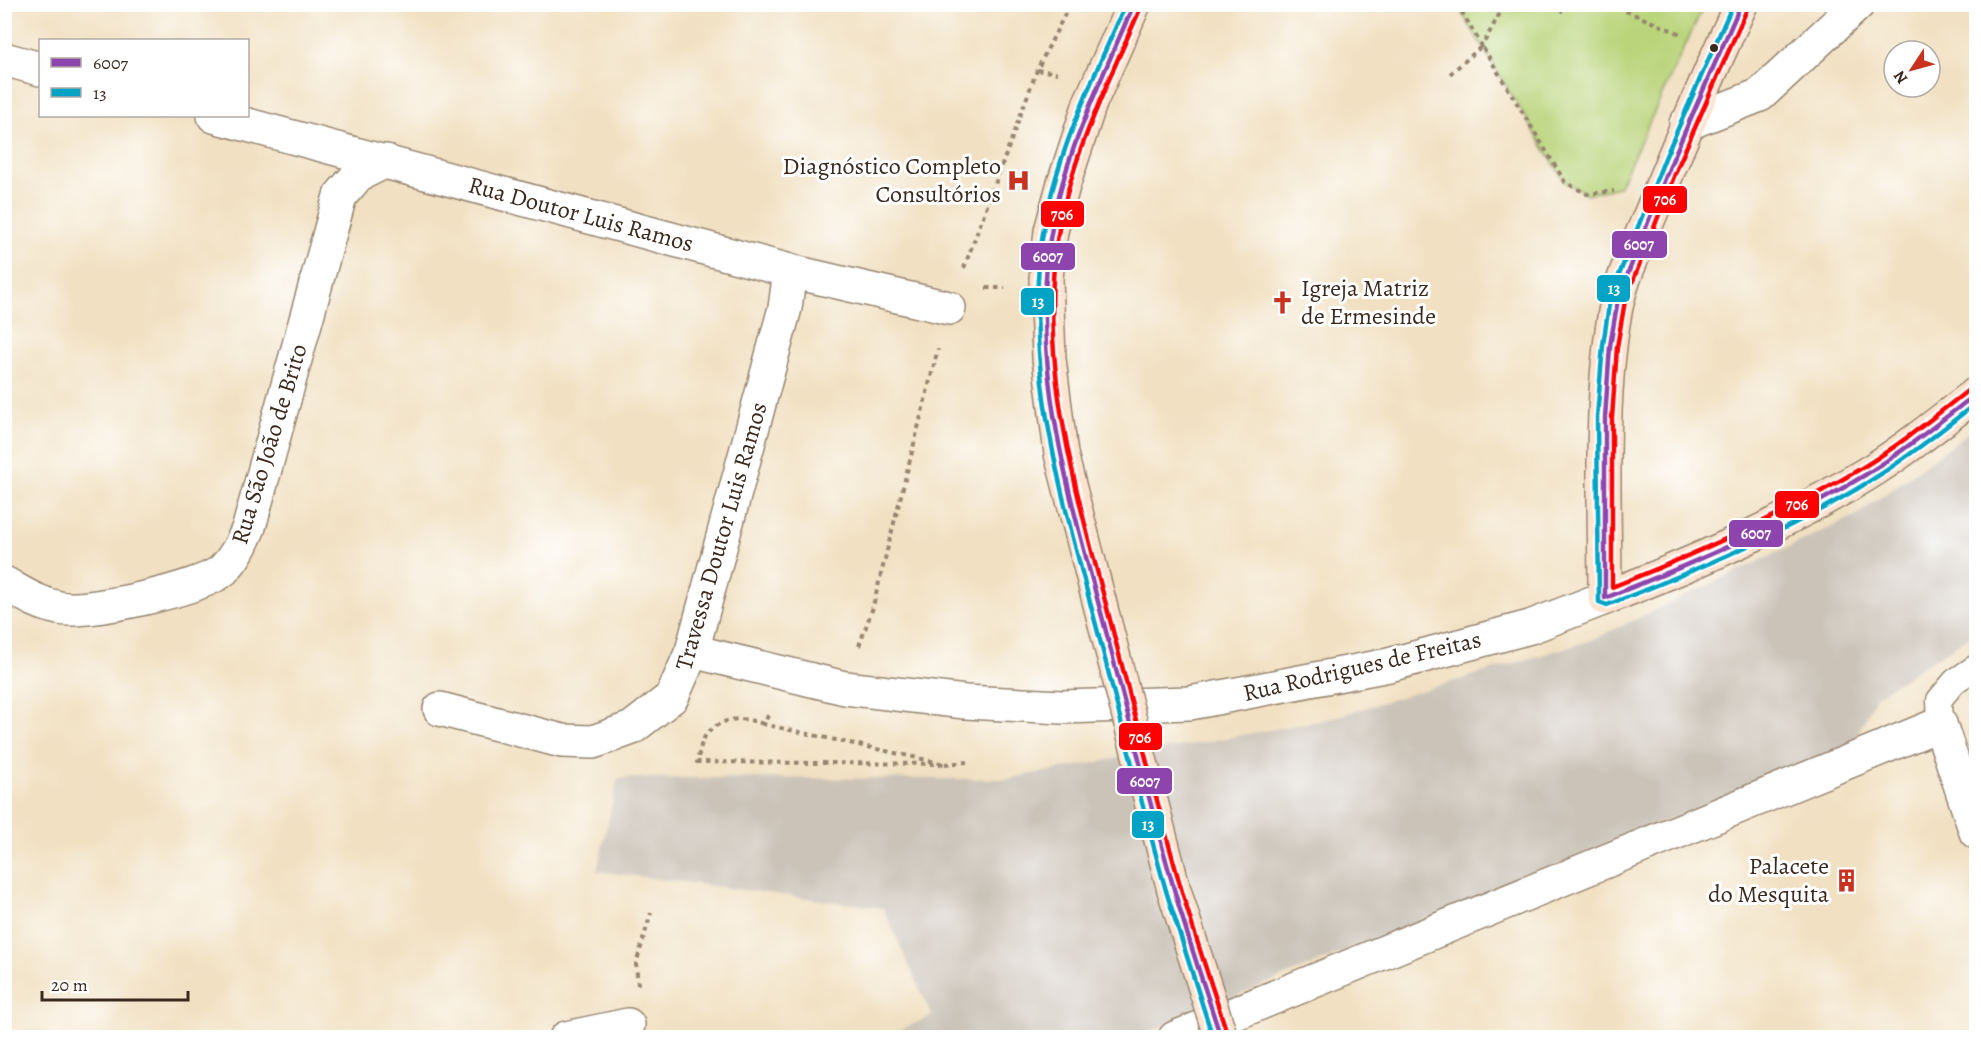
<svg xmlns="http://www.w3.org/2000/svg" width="1981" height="1042" font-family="Alegreya,serif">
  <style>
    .industrial { fill: #cbc3b8 }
    .green { fill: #b9d47a; stroke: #7a7f4c; stroke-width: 1.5 }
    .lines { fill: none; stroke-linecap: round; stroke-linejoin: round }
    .lane-casing { stroke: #968570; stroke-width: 27 }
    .street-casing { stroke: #968570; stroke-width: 36 }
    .secondary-casing { stroke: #968570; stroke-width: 36 }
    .path { stroke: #968570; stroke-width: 4; stroke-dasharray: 4.5 4.5; stroke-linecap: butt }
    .lane { stroke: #fff; stroke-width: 24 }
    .street { stroke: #fff; stroke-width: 33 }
    .secondary { stroke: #fde4d0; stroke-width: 33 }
    .secondary-bridge-casing { stroke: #968570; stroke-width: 36; stroke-linecap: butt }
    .secondary-bridge { stroke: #fde4d0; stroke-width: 33 }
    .bus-1-casing { stroke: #fff; stroke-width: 9 }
    .bus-2-casing { stroke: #fff; stroke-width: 9 }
    .bus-3-casing { stroke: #fff; stroke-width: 9 }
    .bus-1 { stroke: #8e44ad; stroke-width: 4.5 }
    .bus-2 { stroke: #03a3c5; stroke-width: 4.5 }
    .bus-3 { stroke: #f00; stroke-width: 4.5 }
    .bus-dot { fill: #3b2a1e; stroke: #fff; stroke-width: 2 }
    .labels { text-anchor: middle; stroke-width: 6; stroke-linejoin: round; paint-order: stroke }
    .poi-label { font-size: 24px; fill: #3b2a1e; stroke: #fff; text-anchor: end }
    .street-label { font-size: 24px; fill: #3b2a1e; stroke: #fff }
    .line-badge { stroke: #fff; stroke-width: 2 }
    .badge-label { font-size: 16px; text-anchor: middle; font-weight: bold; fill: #fff }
  </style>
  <rect width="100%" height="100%" fill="#fff"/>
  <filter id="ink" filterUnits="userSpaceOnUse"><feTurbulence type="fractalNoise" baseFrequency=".0167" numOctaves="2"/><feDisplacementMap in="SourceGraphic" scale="12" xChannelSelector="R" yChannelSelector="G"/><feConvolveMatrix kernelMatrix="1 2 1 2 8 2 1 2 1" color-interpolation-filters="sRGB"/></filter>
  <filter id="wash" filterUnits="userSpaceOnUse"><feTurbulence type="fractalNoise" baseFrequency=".008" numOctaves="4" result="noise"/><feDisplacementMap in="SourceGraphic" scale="24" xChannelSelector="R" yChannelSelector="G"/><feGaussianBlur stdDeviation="1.35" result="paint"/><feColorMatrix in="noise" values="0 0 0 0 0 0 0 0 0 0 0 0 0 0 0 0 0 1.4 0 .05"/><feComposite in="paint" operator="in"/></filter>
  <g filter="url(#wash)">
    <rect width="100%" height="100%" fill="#f1e0c1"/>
    <path class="industrial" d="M1976 427V632L1876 696 1853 744 1136 1037H883L932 1016 883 908 597 871 618 778 1006 779 1324 720 1592 640 1857 515Z"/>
    <path class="green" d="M1457 5H1704L1619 187 1587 194 1565 182Z"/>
  </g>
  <g filter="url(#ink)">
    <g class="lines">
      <defs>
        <path id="lane" d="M1940 724 1939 700 1955 681 1976 667"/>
        <g id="street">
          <path d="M4 59 40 69"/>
          <path d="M214 116 790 271 949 308"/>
          <path d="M1686 124 1760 95 1858 4"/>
          <path d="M4 583C22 593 38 604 59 608 87 614 201 589 223 570 236 557 242 543 249 527L340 196 358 175 386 161"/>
          <path d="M692 651 845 688 965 702 1062 707 1190 703 1389 665 1530 627 1605 598"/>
          <path d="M440 709 562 741 593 742 632 728 672 697 692 651 785 308 790 271"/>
          <path d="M566 1038 628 1025"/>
          <path d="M1175 1038 1940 724 1976 832"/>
        </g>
        <g id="secondary">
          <path d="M1741 4C1709 74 1679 143 1651 213 1638 245 1621 278 1615 312 1599 401 1605 507 1605 598 1695 563 1782 525 1865 475 1904 451 1940 422 1976 394"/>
          <path d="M1090 103 1134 4"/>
        </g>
      </defs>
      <use href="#lane" class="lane-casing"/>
      <use href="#street" class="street-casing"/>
      <use href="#secondary" class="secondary-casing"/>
      <g class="path">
        <path d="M1457 4 1482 46 1505 4"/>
        <path d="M1551 4 1562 11 1571 4"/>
        <path d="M1609 4 1681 34"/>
        <path d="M1037 70 1057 73"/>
        <path d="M1450 74 1482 46 1565 182 1587 194 1614 191"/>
        <path d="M964 268 1037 70 1070 4"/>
        <path d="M986 288H1005"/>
        <path d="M859 646 872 610 938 349"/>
        <path d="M763 724C743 716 721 717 706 735 701 741 699 754 697 762L945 764 763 724 770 713"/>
        <path d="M945 764 967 762"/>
        <path d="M638 985 636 964 651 913"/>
      </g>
      <use href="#lane" class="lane"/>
      <use href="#street" class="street"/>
      <use href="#secondary" class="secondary"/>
      <defs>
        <path id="secondary-bridge" d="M1090 103 1063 186 1051 231 1046 278 1049 359 1061 454 1174 890 1221 1038"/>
      </defs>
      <use href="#secondary-bridge" class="secondary-bridge-casing"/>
      <use href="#secondary-bridge" class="secondary-bridge"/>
      <defs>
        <g id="bus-1">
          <path d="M1134 4C1098 87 1055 172 1047 264 1035 390 1076 518 1108 639 1130 722 1150 806 1174 889 1188 939 1205 988 1221 1038"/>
          <path d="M1741 4 1672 161 1618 299 1610 346 1605 418V598C1694 563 1783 525 1865 475 1904 451 1940 422 1976 394"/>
        </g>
        <g id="bus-2">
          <path d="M1126 4C1089 87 1047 172 1039 264 1028 392 1069 521 1101 644 1123 727 1143 812 1167 894 1182 942 1198 990 1213 1038"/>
          <path d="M1733 4 1665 158 1610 298 1603 345 1597 417 1599 602 1607 605C1697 570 1787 532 1870 481 1907 458 1942 430 1976 403"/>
        </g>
        <g id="bus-3">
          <path d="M1141 7C1105 89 1062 174 1054 265 1043 391 1084 518 1115 639 1137 722 1157 805 1181 888 1195 937 1212 986 1228 1036"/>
          <path d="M1748 7 1679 164 1625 301 1617 347 1612 418V587C1698 553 1782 516 1860 469 1900 445 1935 416 1971 388"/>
        </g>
      </defs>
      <use href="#bus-1" class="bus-1-casing"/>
      <use href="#bus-2" class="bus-2-casing"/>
      <use href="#bus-3" class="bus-3-casing"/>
      <use href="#bus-1" class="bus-1"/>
      <use href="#bus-2" class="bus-2"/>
      <use href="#bus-3" class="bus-3"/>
    </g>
  </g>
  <defs>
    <symbol id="hospital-bare" viewBox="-9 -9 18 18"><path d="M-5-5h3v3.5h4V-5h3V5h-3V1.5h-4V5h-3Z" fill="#c8321e" stroke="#fff" stroke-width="2.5" paint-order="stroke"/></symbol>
    <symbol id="church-bare" viewBox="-9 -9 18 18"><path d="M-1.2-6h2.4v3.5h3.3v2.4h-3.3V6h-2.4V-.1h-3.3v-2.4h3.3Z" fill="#c8321e" stroke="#fff" stroke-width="2.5" paint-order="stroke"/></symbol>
    <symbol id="building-bare" viewBox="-9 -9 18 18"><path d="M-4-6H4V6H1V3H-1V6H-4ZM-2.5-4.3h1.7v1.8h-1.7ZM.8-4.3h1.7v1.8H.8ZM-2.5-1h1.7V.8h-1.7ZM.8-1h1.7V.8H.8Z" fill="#c8321e" stroke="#fff" stroke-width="2.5" paint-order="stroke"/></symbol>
  </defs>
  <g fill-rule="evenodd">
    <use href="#hospital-bare" x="1002" y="164" width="33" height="33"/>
    <use href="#church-bare" x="1266" y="286" width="33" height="33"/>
    <use href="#building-bare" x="1830" y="864" width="33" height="33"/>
  </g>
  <circle class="bus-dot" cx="1714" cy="48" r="5"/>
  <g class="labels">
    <g class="poi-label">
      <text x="1001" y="174">Diagnóstico Completo<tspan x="1001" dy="28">Consultórios</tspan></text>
      <text x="1301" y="296" text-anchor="start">Igreja Matriz<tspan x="1301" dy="28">de Ermesinde</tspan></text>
      <text x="1829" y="874">Palacete<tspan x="1829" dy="28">do Mesquita</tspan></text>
    </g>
    <g class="street-label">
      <text transform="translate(581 214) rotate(15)" y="8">Rua Doutor Luis Ramos</text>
      <text transform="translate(269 444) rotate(-73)" y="8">Rua São João de Brito</text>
      <text transform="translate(721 536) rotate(-74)" y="8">Travessa Doutor Luis Ramos</text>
      <text transform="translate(1362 666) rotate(-13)" y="8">Rua Rodrigues de Freitas</text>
    </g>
  </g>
  <g class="line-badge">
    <rect x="1642" y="185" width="46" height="29" rx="6" fill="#f00"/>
    <rect x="1040" y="200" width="45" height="28" rx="6" fill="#f00"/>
    <rect x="1611" y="230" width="57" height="29" rx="6" fill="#8e44ad"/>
    <rect x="1020" y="242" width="56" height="29" rx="6" fill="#8e44ad"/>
    <rect x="1596" y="274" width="35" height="29" rx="6" fill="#03a3c5"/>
    <rect x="1020" y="287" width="35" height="29" rx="6" fill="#03a3c5"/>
    <rect x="1774" y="490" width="46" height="29" rx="6" fill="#f00"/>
    <rect x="1728" y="519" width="56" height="29" rx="6" fill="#8e44ad"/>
    <rect x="1118" y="722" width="45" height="29" rx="6" fill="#f00"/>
    <rect x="1116" y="767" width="57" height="28" rx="6" fill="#8e44ad"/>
    <rect x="1131" y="810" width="34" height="29" rx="6" fill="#03a3c5"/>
  </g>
  <g class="badge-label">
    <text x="1665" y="205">706</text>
    <text x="1062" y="220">706</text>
    <text x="1639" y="250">6007</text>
    <text x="1048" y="262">6007</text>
    <text x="1614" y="294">13</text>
    <text x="1038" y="307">13</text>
    <text x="1797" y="510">706</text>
    <text x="1756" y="539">6007</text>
    <text x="1140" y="743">706</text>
    <text x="1145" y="787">6007</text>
    <text x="1148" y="830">13</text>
  </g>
  <rect width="1981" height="1042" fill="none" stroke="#fff" stroke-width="24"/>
  <rect x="39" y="39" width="210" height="78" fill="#ffffff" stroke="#b1aaa5" stroke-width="1.5"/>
  <rect x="51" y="58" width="30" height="9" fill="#8e44ad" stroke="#b1aaa5" stroke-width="1.5"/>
  <text x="93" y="69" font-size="18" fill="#3b2a1e">6007</text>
  <rect x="51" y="88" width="30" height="9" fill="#03a3c5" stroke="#b1aaa5" stroke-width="1.5"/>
  <text x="93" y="99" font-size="18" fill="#3b2a1e">13</text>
  <g transform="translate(1912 69) rotate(234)"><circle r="28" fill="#ffffff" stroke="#b1aaa5" stroke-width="1.5"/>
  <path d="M0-4.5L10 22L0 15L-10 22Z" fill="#c8321e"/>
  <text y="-9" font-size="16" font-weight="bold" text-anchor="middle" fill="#3b2a1e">N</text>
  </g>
  <path d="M42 991v9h146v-9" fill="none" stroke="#3b2a1e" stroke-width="3"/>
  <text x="51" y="991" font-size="18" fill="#3b2a1e" stroke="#ffffff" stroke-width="4.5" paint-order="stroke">20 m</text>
</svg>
